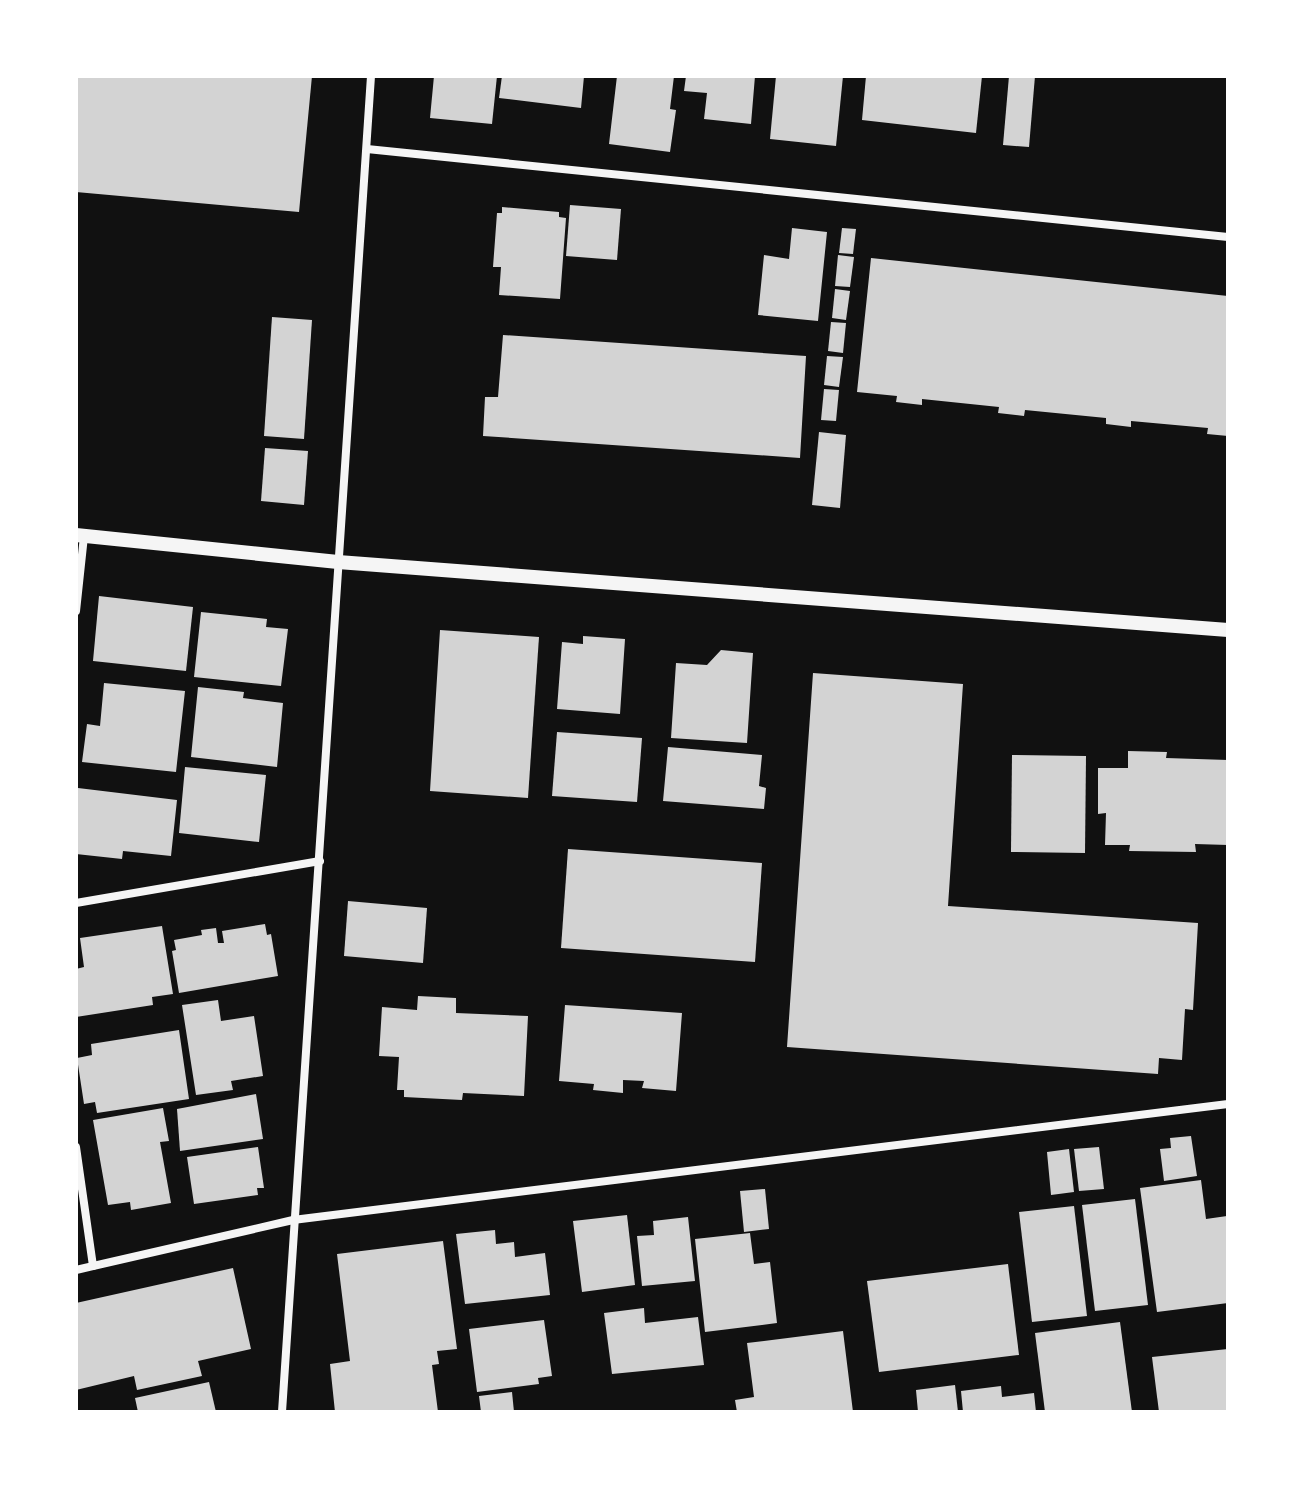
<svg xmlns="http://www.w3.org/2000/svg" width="1304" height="1488" font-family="'IBM Plex Sans',sans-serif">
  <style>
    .building { fill: #d3d3d3 }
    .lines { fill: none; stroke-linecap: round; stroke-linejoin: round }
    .minor { stroke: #f5f5f5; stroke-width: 8 }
    .tertiary { stroke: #f5f5f5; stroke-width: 14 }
  </style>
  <rect width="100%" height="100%" fill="#111"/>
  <g class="building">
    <path d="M76 76H312L299 212 76 192Z"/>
    <path d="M434 76H497L492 124 430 118Z"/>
    <path d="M502 76H584L581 108 499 98Z"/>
    <path d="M617 76H674L670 109 676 110 670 152 609 144Z"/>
    <path d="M686 76H755L751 124 704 119 707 93 684 91Z"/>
    <path d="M776 76H843L836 146 770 139Z"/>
    <path d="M866 76H982L976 133 862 120Z"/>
    <path d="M1009 76H1035L1029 147 1003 145Z"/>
    <path d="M570 205 621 209 617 260 566 256Z"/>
    <path d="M502 207 559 212V217L566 218 560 299 499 295 501 267H493L497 213H502Z"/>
    <path d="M792 228 827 232 818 321 758 315 764 255 789 259Z"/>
    <path d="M842 228 856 229 853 254 839 253Z"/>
    <path d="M838 255 854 257 850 287 835 286Z"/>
    <path d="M871 258 1228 296V436L1207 434 1208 428 1131 421V427L1106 424V418L1025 410 1024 416 998 413 999 407 922 399V405L896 402 897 396 857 392Z"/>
    <path d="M835 289 850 291 846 320 832 318Z"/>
    <path d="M272 317 312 320 304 439 264 436Z"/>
    <path d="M831 322 846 323 843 353 828 351Z"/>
    <path d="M503 335 806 356 800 458 483 436 485 397H498Z"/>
    <path d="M827 356 843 357 839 387 824 385Z"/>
    <path d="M824 389 839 390 836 421 821 420Z"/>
    <path d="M819 432 846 435 840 508 812 505Z"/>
    <path d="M265 448 308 451 304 505 261 501Z"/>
    <path d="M99 596 193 607 186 671 93 661Z"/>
    <path d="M201 612 267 619 266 627 288 629 281 686 194 677Z"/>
    <path d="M440 630 539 637 528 798 430 791Z"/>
    <path d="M583 636 625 639 620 714 557 709 562 642 583 644Z"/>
    <path d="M721 650 753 653 747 743 671 738 676 663 707 665Z"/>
    <path d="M813 673 963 684 948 906 1198 923 1193 1010 1185 1009 1182 1060 1159 1058 1158 1074 787 1047Z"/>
    <path d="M104 683 185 691 176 772 82 762 87 724 100 726Z"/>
    <path d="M198 687 244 692 243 698 283 703 277 767 191 757Z"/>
    <path d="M557 732 642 738 637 802 552 796Z"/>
    <path d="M668 747 762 755 759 786 766 788 764 809 663 801Z"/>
    <path d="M1128 751 1167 752 1166 758 1228 760V845L1195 844 1196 852 1129 851 1130 845H1105L1106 813 1098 814V768H1128Z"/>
    <path d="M1012 755 1086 756 1085 853 1011 852Z"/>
    <path d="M185 767 266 775 259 842 179 833Z"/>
    <path d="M78 788 177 800 171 856 123 851 122 859 76 854Z"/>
    <path d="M568 849 762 863 755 962 561 948Z"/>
    <path d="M348 901 427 908 423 963 344 956Z"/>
    <path d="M265 924 267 935 271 934 278 976 179 993 172 951 176 950 174 940 202 935 201 930 216 928 218 943H224L222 931Z"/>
    <path d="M162 926 173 994 152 997 153 1005 76 1017V969L84 967 80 938Z"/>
    <path d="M418 996 456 998V1013L528 1016 524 1096 463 1093 462 1100 404 1097V1090H397L399 1057 379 1056 382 1007 417 1010Z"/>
    <path d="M218 1000 221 1021 254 1016 263 1076 231 1081 233 1090 196 1095 182 1005Z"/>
    <path d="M565 1005 682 1013 676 1091 642 1088 644 1081 623 1080V1093L593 1090 594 1084 559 1081Z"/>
    <path d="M179 1030 189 1099 97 1113 95 1102 84 1104 77 1058 92 1055 91 1044Z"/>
    <path d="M256 1094 263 1139 180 1151 177 1109Z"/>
    <path d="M163 1108 169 1141 160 1142 171 1203 131 1210 130 1202 108 1205 93 1120Z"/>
    <path d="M1191 1136 1197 1176 1164 1181 1160 1149 1171 1148 1170 1138Z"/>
    <path d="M258 1147 264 1188H257L258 1195 194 1204 187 1157Z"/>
    <path d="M1099 1147 1104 1189 1079 1191 1074 1149Z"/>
    <path d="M1069 1149 1074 1192 1051 1195 1047 1152Z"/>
    <path d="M1201 1180 1206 1219 1227 1216 1228 1303 1157 1312 1140 1188Z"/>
    <path d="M765 1189 769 1229 744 1232 740 1191Z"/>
    <path d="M1135 1199 1148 1305 1095 1311 1082 1205Z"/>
    <path d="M1074 1206 1087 1316 1032 1322 1019 1212Z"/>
    <path d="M627 1215 635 1285 582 1292 573 1221Z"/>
    <path d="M688 1217 695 1281 642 1286 637 1236 654 1235 653 1221Z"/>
    <path d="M495 1230 496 1244 514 1242 515 1257 545 1253 550 1295 465 1304 456 1234Z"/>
    <path d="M750 1233 754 1264 770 1262 777 1323 705 1332 695 1239Z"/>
    <path d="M443 1241 457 1349 437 1351 439 1364 432 1365 438 1412H335L330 1364 350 1361 337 1254Z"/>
    <path d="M1008 1264 1019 1355 879 1372 867 1281Z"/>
    <path d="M233 1268 251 1349 198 1361 202 1376 137 1390 134 1376 76 1390V1303Z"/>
    <path d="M644 1308 645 1323 698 1317 704 1365 612 1374 604 1313Z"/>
    <path d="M544 1320 552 1376 538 1378 539 1384 477 1392 469 1329Z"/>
    <path d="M1120 1322 1132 1412H1045L1035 1333Z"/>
    <path d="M843 1331 853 1412H737L735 1400 754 1397 747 1343Z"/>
    <path d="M1228 1349V1412H1159L1152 1357Z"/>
    <path d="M209 1382 216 1412H138L135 1398Z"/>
    <path d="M955 1385 958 1412H918L916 1390Z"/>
    <path d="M1001 1386 1002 1397 1034 1393 1036 1412H963L961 1391Z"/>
    <path d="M512 1392 514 1412H481L479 1396Z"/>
  </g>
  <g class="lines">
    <g class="minor">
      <path d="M367 149 1228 237"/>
      <path d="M76 611 84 536"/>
      <path d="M76 903 320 861"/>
      <path d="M76 1147 93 1266"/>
      <path d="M76 1270 293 1220 1228 1104"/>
      <path d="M282 1412 371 76"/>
    </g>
    <path class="tertiary" d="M76 535 338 562 1228 630"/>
  </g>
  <rect width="1304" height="1488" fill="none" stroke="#ffffff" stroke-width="156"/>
</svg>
